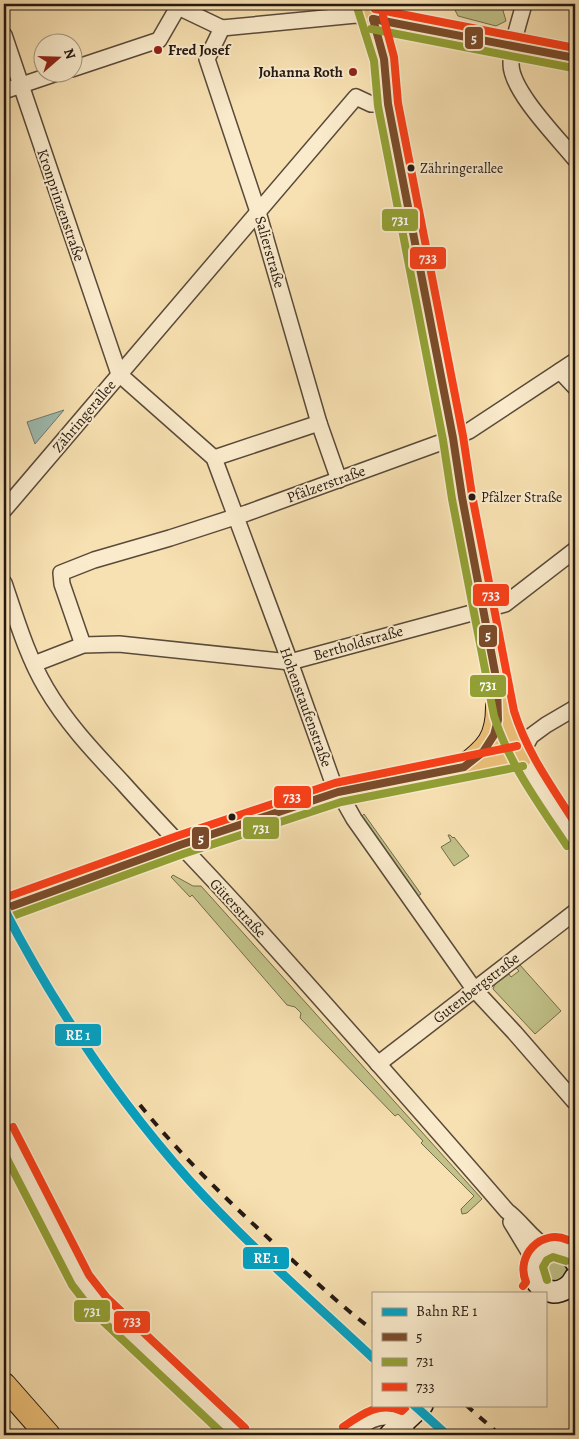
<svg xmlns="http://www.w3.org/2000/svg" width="579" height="1439" font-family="Alegreya,serif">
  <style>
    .green { fill: #c1c188; stroke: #726c4d }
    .water { fill: #9ebcb1; stroke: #6d7a71 }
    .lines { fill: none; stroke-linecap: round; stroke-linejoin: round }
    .street-casing { stroke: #594a3a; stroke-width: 18 }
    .secondary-casing { stroke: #241812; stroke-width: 24 }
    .primary-casing { stroke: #241812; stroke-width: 26 }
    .street { stroke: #faebcc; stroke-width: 15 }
    .secondary { stroke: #faebcc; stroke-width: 21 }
    .primary { stroke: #ecc078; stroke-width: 24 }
    .rail { stroke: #241812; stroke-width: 4; stroke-dasharray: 9 9; stroke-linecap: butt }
    .bus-1-casing { stroke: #faebcc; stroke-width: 11 }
    .bus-2-casing { stroke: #faebcc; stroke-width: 11 }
    .bus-3-casing { stroke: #faebcc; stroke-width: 11 }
    .bus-1 { stroke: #7a4b2a; stroke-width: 8 }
    .bus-2 { stroke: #92a034; stroke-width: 8 }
    .bus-3 { stroke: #fa3f19; stroke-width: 8 }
    .rail-1-casing { stroke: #faebcc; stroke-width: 12 }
    .rail-1 { stroke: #02a2c5; stroke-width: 9 }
    .poi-dot { fill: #8f2418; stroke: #faebcc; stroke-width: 2 }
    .bus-dot { fill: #241812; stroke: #faebcc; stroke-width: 2 }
    .labels { text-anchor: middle; stroke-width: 4; stroke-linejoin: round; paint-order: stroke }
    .bus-label { font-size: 14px; fill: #241812; stroke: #faebcc; text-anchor: start }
    .poi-label { font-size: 15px; font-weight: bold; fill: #241812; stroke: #faebcc; text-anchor: start }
    .street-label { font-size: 15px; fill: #241812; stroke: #faebcc }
    .line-badge { stroke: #faebcc; stroke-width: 2 }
    .badge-label { font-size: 14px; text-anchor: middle; font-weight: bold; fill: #fff }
  </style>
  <rect width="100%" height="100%" fill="#f7e0b1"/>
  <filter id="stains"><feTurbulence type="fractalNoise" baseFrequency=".004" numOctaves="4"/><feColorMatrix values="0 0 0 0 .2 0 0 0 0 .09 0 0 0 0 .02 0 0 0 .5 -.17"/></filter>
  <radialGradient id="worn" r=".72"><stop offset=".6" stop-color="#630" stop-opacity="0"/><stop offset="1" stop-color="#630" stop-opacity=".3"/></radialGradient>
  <g class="green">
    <path d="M452 4H495L502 7 506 21 496 26 458 16Z"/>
    <path d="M364 814 421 894 418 896 362 816Z"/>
    <path d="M448 835H450L453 838 454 837 469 856 454 866 441 847 451 841Z"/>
    <path d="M173 875 193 886H201L482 1199 467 1213 462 1214 461 1209 474 1196 421 1143 423 1141 398 1114 395 1116 300 1018 301 1013 295 1007 287 1005 192 895 190 897 171 877Z"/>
    <path d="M520 965 561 1011 535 1034 493 989 495 984 509 974 511 977 519 971 516 968Z"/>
    <circle cx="555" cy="1269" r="12"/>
  </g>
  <path class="water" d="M64 410 35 444 27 422Z"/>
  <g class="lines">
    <defs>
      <g id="street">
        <path d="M524 4C519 23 511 45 511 64 511 91 558 138 575 159"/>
        <path d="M178 7 222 28 356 15 373 19"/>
        <path d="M222 28 207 59 258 212 319 423 339 480"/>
        <path d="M4 35 119 374 214 458 290 662 332 780 354 819 474 989 514 1032 575 1102"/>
        <path d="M72 69 159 40 178 7"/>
        <path d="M4 91 60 72"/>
        <path d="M560 371 575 387"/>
        <path d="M214 458 319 423"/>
        <path d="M4 510 356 97 371 104H388"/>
        <path d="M4 583C16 618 27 656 46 688 67 724 96 754 123 783 165 830 209 874 251 921 337 1017 423 1114 507 1211 522 1222 532 1240 548 1248"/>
        <path d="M83 645 62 584 61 573 94 560 170 538 247 513 453 438 469 431 575 361"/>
        <path d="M34 664 83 645 119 644 290 662 505 604 575 550"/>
        <path d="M520 756 531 736 546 725 575 708"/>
        <path d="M560 818 575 814"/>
        <path d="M378 1064 575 912"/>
        <path d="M4 1132 81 1280 100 1305 238 1435"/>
        <path d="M511 1222 534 1260"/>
        <path d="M349 1435C362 1426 375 1413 393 1418 402 1420 406 1426 407 1435"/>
      </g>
      <g id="secondary">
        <path d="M520 756 575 841"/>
        <path d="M575 1261C561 1230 518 1257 537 1282 541 1288 547 1291 553 1292 563 1292 571 1286 575 1278"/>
        <path d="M390 1435 422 1405"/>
      </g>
      <g id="primary">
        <path d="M464 767C488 749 498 738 498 707"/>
        <path d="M4 909 180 845 338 792 510 759 520 756 508 730 497 683 462 497 453 438 388 104 384 59 373 19 575 58"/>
        <path d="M4 1385 48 1435"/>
      </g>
    </defs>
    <use href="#street" class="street-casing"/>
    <use href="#secondary" class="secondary-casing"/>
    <use href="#primary" class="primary-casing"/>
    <use href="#street" class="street"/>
    <use href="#secondary" class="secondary"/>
    <use href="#primary" class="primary"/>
    <g class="rail">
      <path d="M140 1105C182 1157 229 1202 278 1247 309 1275 339 1305 373 1330"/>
      <path d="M466 1405 500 1435"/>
    </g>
    <defs>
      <g id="bus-1">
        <path d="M373 19 575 58"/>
        <path d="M4 909 180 845 338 792 464 767 483 752 494 735 498 720 497 683 462 497 453 438 388 104 384 59 373 19"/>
      </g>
      <g id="bus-2">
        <path d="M357 7 374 61 378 106 443 440 452 499 494 716C509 764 539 804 567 846"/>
        <path d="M371 29 573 68"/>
        <path d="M7 918 183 854 341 802 523 766"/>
        <path d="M4 1153 72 1285 92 1311 224 1435"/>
        <path d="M547 1280 543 1267 547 1260 553 1257 566 1261"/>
      </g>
      <g id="bus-3">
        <path d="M375 9 575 48"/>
        <path d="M383 16 394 57 398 103 463 436 472 495 514 711C527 753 552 787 575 823"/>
        <path d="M4 898 177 836 335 783 517 746"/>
        <path d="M13 1127 89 1275 107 1298 245 1428"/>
        <path d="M523 1286 526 1282C515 1256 541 1228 568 1240"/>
        <path d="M343 1427C362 1414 380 1401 402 1411L408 1405"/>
      </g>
    </defs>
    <use href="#bus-1" class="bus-1-casing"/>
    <use href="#bus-2" class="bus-2-casing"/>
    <use href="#bus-3" class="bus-3-casing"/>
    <use href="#bus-1" class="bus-1"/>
    <use href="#bus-2" class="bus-2"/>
    <use href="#bus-3" class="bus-3"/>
    <defs>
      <g id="rail-1">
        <path d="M4 909C56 1009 115 1097 190 1181 247 1244 311 1300 373 1358"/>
        <path d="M414 1405 447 1435"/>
      </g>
    </defs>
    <use href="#rail-1" class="rail-1-casing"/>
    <use href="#rail-1" class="rail-1"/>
  </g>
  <g class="poi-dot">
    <circle cx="158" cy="50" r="5"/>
    <circle cx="353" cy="72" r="5"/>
  </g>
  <g class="bus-dot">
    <circle cx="411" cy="168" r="4.5"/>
    <circle cx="472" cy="497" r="4.5"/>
    <circle cx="232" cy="817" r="4.5"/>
  </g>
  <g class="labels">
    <g class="bus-label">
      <text x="420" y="173">Zähringerallee</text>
      <text x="481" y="502">Pfälzer Straße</text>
    </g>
    <g class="poi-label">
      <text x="168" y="55">Fred Josef</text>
      <text x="343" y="77" text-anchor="end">Johanna Roth</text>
    </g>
    <g class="street-label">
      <text transform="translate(61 205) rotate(71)" y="5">Kronprinzenstraße</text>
      <text transform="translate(270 252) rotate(74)" y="5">Salierstraße</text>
      <text transform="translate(84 416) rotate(-50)" y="5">Zähringerallee</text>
      <text transform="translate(326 484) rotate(-20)" y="5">Pfälzerstraße</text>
      <text transform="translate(358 643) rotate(-16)" y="5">Bertholdstraße</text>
      <text transform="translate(306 707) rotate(70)" y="5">Hohenstaufenstraße</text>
      <text transform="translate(238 908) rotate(47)" y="5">Güterstraße</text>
      <text transform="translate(476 988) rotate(-38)" y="5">Gutenbergstraße</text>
    </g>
  </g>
  <g class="line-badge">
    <rect x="464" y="26" width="20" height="24" rx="5" fill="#7a4b2a"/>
    <rect x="381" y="208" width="38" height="24" rx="5" fill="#92a034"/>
    <rect x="409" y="246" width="38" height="24" rx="5" fill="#fa3f19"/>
    <rect x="472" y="583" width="38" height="24" rx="5" fill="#fa3f19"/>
    <rect x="478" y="624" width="20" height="24" rx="5" fill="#7a4b2a"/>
    <rect x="469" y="674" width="38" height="24" rx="5" fill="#92a034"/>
    <rect x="273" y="785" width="39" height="24" rx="5" fill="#fa3f19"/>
    <rect x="242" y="816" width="38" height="24" rx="5" fill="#92a034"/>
    <rect x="191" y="826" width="19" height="24" rx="5" fill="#7a4b2a"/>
    <rect x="54" y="1023" width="48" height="24" rx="5" fill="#02a2c5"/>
    <rect x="242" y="1246" width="48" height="24" rx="5" fill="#02a2c5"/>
    <rect x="73" y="1299" width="38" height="24" rx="5" fill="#92a034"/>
    <rect x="113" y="1310" width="38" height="24" rx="5" fill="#fa3f19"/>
  </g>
  <g class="badge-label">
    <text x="474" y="43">5</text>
    <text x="400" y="225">731</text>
    <text x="428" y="263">733</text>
    <text x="491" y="600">733</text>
    <text x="488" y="640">5</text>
    <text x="488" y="690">731</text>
    <text x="292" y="802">733</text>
    <text x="261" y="833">731</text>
    <text x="201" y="843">5</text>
    <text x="78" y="1040">RE 1</text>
    <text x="266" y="1263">RE 1</text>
    <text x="92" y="1316">731</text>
    <text x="132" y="1326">733</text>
  </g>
  <rect width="579" height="1439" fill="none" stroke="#f7e0b1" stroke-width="20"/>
  <rect x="5" y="5" width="569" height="1429" fill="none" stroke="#241812" stroke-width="2.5"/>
  <rect x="10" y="10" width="559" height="1419" fill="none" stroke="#241812"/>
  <rect x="372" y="1292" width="175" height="115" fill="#faebcc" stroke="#a49782"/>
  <rect x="382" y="1308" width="25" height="8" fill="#02a2c5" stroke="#a49782"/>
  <text x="416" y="1316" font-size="15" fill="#241812">Bahn RE 1</text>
  <rect x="382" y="1333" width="25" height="8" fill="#7a4b2a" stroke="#a49782"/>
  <text x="416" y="1342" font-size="15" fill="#241812">5</text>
  <rect x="382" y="1358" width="25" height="8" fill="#92a034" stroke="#a49782"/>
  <text x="416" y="1366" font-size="15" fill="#241812">731</text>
  <rect x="382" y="1383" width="25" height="8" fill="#fa3f19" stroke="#a49782"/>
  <text x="416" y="1392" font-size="15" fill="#241812">733</text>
  <g transform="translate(58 58) rotate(70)"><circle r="24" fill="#faebcc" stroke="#a49782"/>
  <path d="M0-4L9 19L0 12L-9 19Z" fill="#8f2418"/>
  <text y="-8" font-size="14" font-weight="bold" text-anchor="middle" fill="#241812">N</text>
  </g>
  <rect width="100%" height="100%" filter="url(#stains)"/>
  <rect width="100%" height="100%" fill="url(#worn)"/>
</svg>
